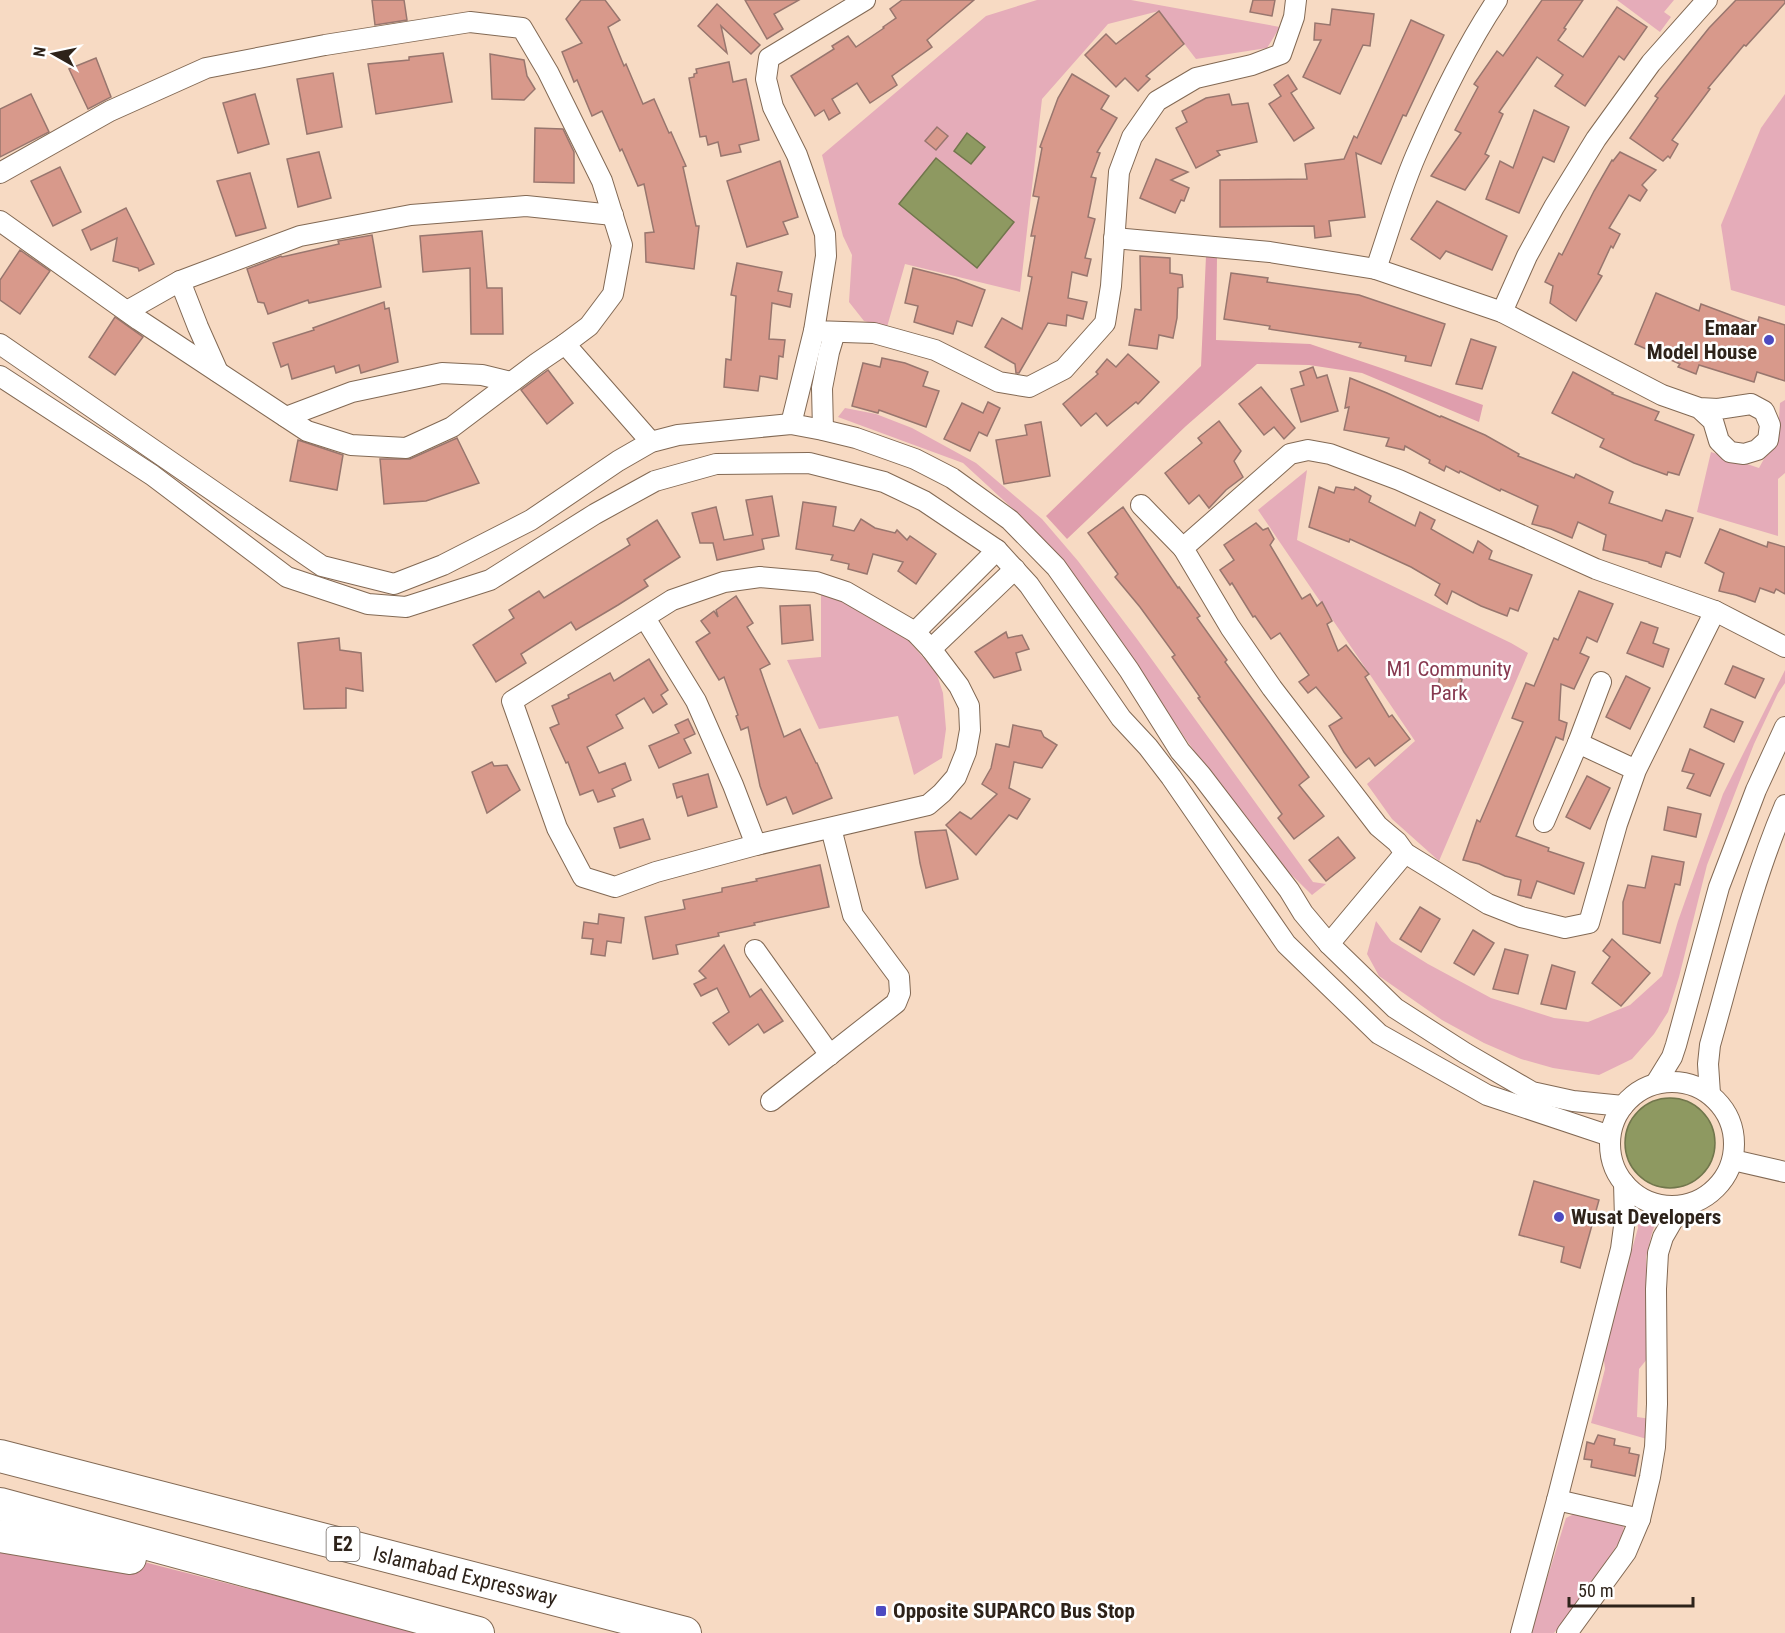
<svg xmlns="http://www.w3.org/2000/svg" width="1785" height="1633" font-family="'Roboto Condensed',sans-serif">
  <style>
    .green { fill: #e5acb9 }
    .forest { fill: #df9ead }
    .water { fill: #8e9961; stroke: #71764c; stroke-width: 1.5 }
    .building { fill: #d8998b; stroke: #98766e; stroke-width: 1.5 }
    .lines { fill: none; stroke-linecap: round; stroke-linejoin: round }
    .minor-casing { stroke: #826954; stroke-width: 22 }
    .trunk-casing { stroke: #826954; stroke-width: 34 }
    .minor { stroke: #fff; stroke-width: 20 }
    .trunk { stroke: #fff; stroke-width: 32 }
    .poi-dot { fill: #4d4ac1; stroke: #fff; stroke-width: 2 }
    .labels { text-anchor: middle; stroke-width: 5; stroke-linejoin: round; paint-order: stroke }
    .shield { fill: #fff; stroke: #6d655f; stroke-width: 1.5 }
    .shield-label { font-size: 20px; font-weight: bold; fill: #2e231a }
    .poi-label { font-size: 21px; font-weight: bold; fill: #2e231a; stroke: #fff; text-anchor: start }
    .park-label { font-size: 21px; fill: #873950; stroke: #fff }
    .street-label { font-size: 21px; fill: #2e231a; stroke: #fff }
  </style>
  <rect width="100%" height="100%" fill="#f7dac3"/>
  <g class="green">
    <path d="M1037 0H1131L1280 27 1267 48 1196 59 1159 11 1108 24 1042 99 1020 292 905 264 887 327 864 321 849 302 852 255 843 236 822 155 986 16Z"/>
    <path d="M1617 0H1674L1664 12 1671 17 1660 32Z"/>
    <path d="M1785 94V306L1731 290 1721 225 1761 128Z"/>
    <path d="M1785 400V473L1778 479V536L1697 512 1711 452 1759 468 1778 433 1780 403Z"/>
    <path d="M845 408 876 414 912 428 976 463 1042 519 1078 561 1137 639 1313 882 1326 884 1312 895 1263 847 1185 738 1124 645 1065 567 1025 520 963 463 838 417Z"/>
    <path d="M1307 470 1297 540 1511 643 1528 653 1439 861 1392 819 1367 784 1415 741 1258 510Z"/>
    <path d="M821 594 842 598 899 630 936 672 943 693 946 729 942 758 914 775 898 716 819 729 787 660 821 657Z"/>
    <path d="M1785 670V683L1778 693 1754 744 1707 865 1679 977 1668 1012 1654 1034 1632 1059 1599 1075 1553 1068 1521 1059 1484 1043 1442 1020 1379 976 1367 954 1376 921 1391 941 1428 964 1491 998 1554 1018 1588 1022 1630 1005 1662 976 1678 921 1723 794Z"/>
    <path d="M1637 1212 1658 1216 1652 1233 1646 1257 1647 1359 1639 1369 1637 1417 1651 1419 1647 1439 1591 1423 1605 1369 1603 1352 1638 1228Z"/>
    <path d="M1574 1514 1624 1524 1623 1536 1583 1597 1554 1633H1530L1566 1518Z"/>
  </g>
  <g class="forest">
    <path d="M1206 256 1217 257 1216 340 1310 344 1387 370 1483 405 1479 422 1362 373 1309 365 1257 364 1186 426 1067 539 1046 516 1201 366Z"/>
    <path d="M0 1525 421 1633H0Z"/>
  </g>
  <g class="water">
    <path d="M967 133 985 147 971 164 954 151Z"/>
    <path d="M936 158 1014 222 977 268 899 204Z"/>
    <circle cx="1670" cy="1143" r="45"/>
  </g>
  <g class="building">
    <path d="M372 0H404L407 20 375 25Z"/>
    <path d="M581 0H605L620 20 608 27 624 66 626 64 643 104 654 99 669 133 671 132 686 166 683 167 696 226H699L694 269 646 262 645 233 654 232 644 184 638 186 622 149 620 151 602 111 592 116 577 80 574 82 562 52 582 43 566 19Z"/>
    <path d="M745 0H799L774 14 783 29 767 39Z"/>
    <path d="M902 0H974L927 40 932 47 892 76 897 85 870 103 857 83 832 99 840 113 829 120 824 110 815 116 791 76 834 49 832 46 848 36 856 47 884 28 883 27 896 18 890 9Z"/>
    <path d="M1253 0H1275L1272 16 1250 12Z"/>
    <path d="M1542 0H1583L1564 28 1566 29 1558 40 1583 57 1617 7 1647 27 1624 60 1619 56 1585 106 1555 86 1563 75 1537 57 1499 112 1503 114 1485 154 1489 156 1465 190 1431 176 1461 133 1455 130 1478 87 1474 84 1497 51 1503 56Z"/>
    <path d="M1736 0H1785V3L1746 46 1744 45 1708 88 1710 89 1672 140 1678 144 1670 158 1668 156 1663 161 1630 138 1658 98 1655 96 1685 58 1709 28Z"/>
    <path d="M717 4 760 45 751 54 721 26 727 53 698 26Z"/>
    <path d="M1332 9 1374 14 1370 46 1363 45 1340 94 1303 77 1321 40H1314L1315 23 1330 25Z"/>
    <path d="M1159 11 1184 44 1146 76 1150 79 1138 91 1125 78 1116 87 1085 55 1106 34 1116 44Z"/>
    <path d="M1411 20 1444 35 1406 116 1403 115 1381 164 1356 153 1365 217 1329 221 1331 236 1315 238 1314 226 1220 227V180L1307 179 1305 164 1344 159 1354 136 1357 138Z"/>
    <path d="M443 53 452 102 376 114 368 64 409 60V57Z"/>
    <path d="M490 54 524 60 527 76 535 89 524 100 492 99Z"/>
    <path d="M96 58 111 97 88 109 69 69Z"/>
    <path d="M729 62 733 82 746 79 759 140 739 145 741 152 721 156 718 142 708 145 706 136 700 137 689 78 694 77V74L697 73 696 69Z"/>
    <path d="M333 73 342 127 307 134 297 79Z"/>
    <path d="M1072 74 1109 96 1101 109 1117 118 1097 152 1100 153 1091 177 1096 178 1088 217 1095 219 1085 258 1091 259 1087 276 1072 272 1068 298 1087 302 1083 319 1067 315 1066 326 1048 323 1019 373H1016L1015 364 985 347 1002 318 1022 329 1032 277 1028 276 1035 236H1031L1039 197 1033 196 1042 148 1040 147 1058 98Z"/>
    <path d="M1288 75 1297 89 1291 93 1314 128 1294 141 1269 104 1281 96 1274 85Z"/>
    <path d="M31 94 49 132 0 157V109Z"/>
    <path d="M255 94 269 144 238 153 223 103Z"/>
    <path d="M1229 94 1232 105 1248 103 1257 142 1217 151 1220 155 1196 168 1176 128 1187 122 1182 111 1206 98Z"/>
    <path d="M1534 110 1569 127 1554 162 1543 157 1519 213 1486 199 1500 161 1513 168Z"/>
    <path d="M937 127 948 136 936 150 925 141Z"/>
    <path d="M535 128 563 129 574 152V183L534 182Z"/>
    <path d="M319 152 331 198 298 207 287 159Z"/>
    <path d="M1620 152 1656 170 1642 185 1647 190 1640 201 1629 195 1609 228 1620 234 1613 248 1611 246 1598 274 1602 276 1576 321 1550 303 1553 286 1545 282 1559 253 1562 255 1594 191 1612 160 1613 161Z"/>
    <path d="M1156 159 1188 172 1171 180 1189 188 1184 201 1181 200 1175 213 1140 198Z"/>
    <path d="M780 161 798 217 783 222 788 234 747 247 727 181Z"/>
    <path d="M60 167 81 212 53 226 31 181Z"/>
    <path d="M250 173 266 228 236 236 217 181Z"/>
    <path d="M1437 201 1507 236 1492 270 1446 251 1440 259 1411 239Z"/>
    <path d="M126 208 154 264 139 271 138 268 113 261 117 238 91 250 82 230Z"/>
    <path d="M482 231 487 288H502L503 334H471L470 268 423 272 420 236Z"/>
    <path d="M372 235 381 287 309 303 308 300 268 314 264 303 258 302 247 269 281 256 282 257 339 244 338 241Z"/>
    <path d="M20 250 50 271 20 314 0 300V280Z"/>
    <path d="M1140 256 1170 258V273L1182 275 1183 287 1178 288 1177 318 1173 338 1159 335 1157 349 1129 345 1135 309 1141 310Z"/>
    <path d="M737 263 782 272 778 291 792 294 790 307 772 303 769 339 785 340 783 357 779 356 777 379 760 376 758 391 724 387 726 359 731 360 736 296 731 295Z"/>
    <path d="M913 268 956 279 985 290 972 326 957 321 953 334 914 322 918 306 905 303Z"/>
    <path d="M1231 273 1268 278 1267 282 1359 295 1445 324 1431 366 1405 361 1406 356 1359 347 1361 343 1269 329 1270 326 1224 319Z"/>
    <path d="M1656 293 1699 311 1701 304 1757 325 1759 317 1785 325V381L1757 372 1754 382 1699 365 1696 374 1678 367 1680 364 1635 344Z"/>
    <path d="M384 302 385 309 389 308 398 362 361 373 359 365 336 373 334 366 292 379 288 364 281 367 273 343 314 330 313 328Z"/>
    <path d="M115 317 143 337 115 375 89 357Z"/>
    <path d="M1471 339 1496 347 1482 389 1456 384Z"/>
    <path d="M1128 354 1159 382 1138 404 1136 402 1107 426 1096 413 1081 426 1063 404 1098 374 1096 372 1107 359 1116 367Z"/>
    <path d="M882 358 905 363 928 372 923 386 939 391 926 427 879 410 878 413 852 406 863 363 880 367Z"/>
    <path d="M1313 367 1317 378 1327 375 1338 411 1301 422 1291 389 1304 385 1300 372Z"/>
    <path d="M548 370 573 403 547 424 521 390Z"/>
    <path d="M1573 372 1613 393 1612 394 1659 412 1655 420 1694 435 1679 475 1668 472 1667 475 1634 463 1600 447 1604 439 1552 413Z"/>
    <path d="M1350 378 1387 393 1440 417 1441 416 1485 435 1519 454 1518 456 1574 478 1576 474 1613 492 1609 503 1662 521 1666 510 1693 518 1680 557 1666 552 1661 567 1649 563V562L1603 550 1606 535 1578 522 1572 538 1551 529 1532 524 1538 506 1501 489 1500 491 1460 471 1459 473 1446 466 1444 471 1429 463 1430 460 1405 446 1404 450 1386 446 1389 438 1344 430 1349 407 1345 408Z"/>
    <path d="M1261 387 1295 428 1284 439 1274 427 1264 435 1239 404Z"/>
    <path d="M988 402 1000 408 987 436 979 432 970 451 944 439 962 403 983 413Z"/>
    <path d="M1219 421 1241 451 1234 461 1243 477 1226 490 1209 508 1199 495 1189 504 1165 473 1202 443 1198 438Z"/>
    <path d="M1041 422 1050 476 1004 484 996 440 1027 435 1025 425Z"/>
    <path d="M457 438 479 483 426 501 384 504 380 459H410Z"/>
    <path d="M298 440 343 455 337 490 290 481Z"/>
    <path d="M1319 487 1334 493 1336 487 1354 490 1355 487 1371 496 1369 502 1415 526 1420 512 1435 520 1431 529 1473 553 1478 541 1492 551 1489 559 1532 575 1518 611 1510 608 1507 616 1481 606 1452 591 1447 604 1435 595 1440 584 1411 567 1350 539 1349 542 1309 527Z"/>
    <path d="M772 496 779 536 762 539 764 549 717 560 713 543H700L692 513 716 507 724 540 753 535 746 500Z"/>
    <path d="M803 502 836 507 833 526 854 531 861 519 875 528 895 533 897 530 907 540 910 536 936 554 916 584 898 571 903 562 873 554 867 574 848 569 849 564 831 560 833 555 796 549Z"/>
    <path d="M1123 507 1178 588 1179 587 1200 616 1197 618 1227 660 1225 662 1309 777 1299 785 1324 816 1294 839 1278 818 1282 814 1198 698 1200 697 1172 657 1175 655 1140 607 1115 577 1118 574 1088 533Z"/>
    <path d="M657 520 680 557 644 580 648 586 618 605 576 630 571 622 521 654 526 663 496 682 473 645 514 618 509 610 539 591 544 598 630 545 627 539Z"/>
    <path d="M1256 523 1263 530 1268 528 1274 539 1270 545 1302 599 1310 594 1317 606 1322 602 1332 621 1327 624 1338 651 1346 645 1369 674 1365 677 1389 717 1392 715 1410 739 1375 766 1369 758 1356 768 1344 752 1329 726 1342 718 1316 687 1308 693 1299 682 1309 675 1280 633 1271 639 1255 616 1253 617 1232 583 1230 585 1220 570 1234 560 1224 545Z"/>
    <path d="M1720 529 1767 547 1768 542 1785 547V594L1776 589 1774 593 1760 588 1755 602 1736 595 1719 591 1724 573 1705 563Z"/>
    <path d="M1579 591 1613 604 1597 642 1587 637 1580 653 1589 657 1574 689 1561 684 1559 720 1567 723 1563 740 1556 737 1516 836 1549 848 1548 851 1584 863 1574 894 1537 881 1531 898 1518 895 1521 880 1505 876 1479 864 1463 860 1477 820 1480 822 1523 722 1512 718 1526 683 1534 686 1554 638 1558 640Z"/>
    <path d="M736 596 753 623 747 627 770 664 760 669 784 737 800 729 816 763H817L832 798 793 814 786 797 767 805 760 786 748 727 741 730 736 716 738 715 724 677 719 680 696 642 710 633 701 621 714 611 718 617 716 610Z"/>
    <path d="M810 605 813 640 782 644 780 606Z"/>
    <path d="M1641 622 1658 628 1653 643 1669 649 1663 667 1627 653Z"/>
    <path d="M1006 632 1008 638 1022 635 1029 649 1016 653 1021 670 994 678 975 652Z"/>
    <path d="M339 638 340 650 361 653 363 691 346 688V708L304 709 298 643Z"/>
    <path d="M649 659 668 690 661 695 667 704 653 713 644 698 616 715 623 728 587 747 599 773 625 763 631 780 612 789 615 796 598 802 593 790 580 795 568 762 566 763 550 728 559 724 552 706 569 698 568 695 610 673 614 681Z"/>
    <path d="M1733 666 1764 679 1755 698 1725 684Z"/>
    <path d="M1440 675 1462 679 1459 696 1437 692Z"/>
    <path d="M1626 676 1650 688 1630 729 1606 717Z"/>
    <path d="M1711 709 1743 722 1734 742 1704 727Z"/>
    <path d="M688 719 695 734 684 739 691 753 659 768 649 746 679 733 675 725Z"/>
    <path d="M1013 725 1041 731 1044 737 1057 745 1042 768 1014 762 1009 788 1030 799 1017 819 1009 815 976 855 946 825 960 812 971 819 997 794 982 784 991 768 996 744 1009 747Z"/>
    <path d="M1690 749 1724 764 1710 796 1687 788 1694 774 1682 771Z"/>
    <path d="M492 762 494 766 507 765 520 790 487 813 472 772Z"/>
    <path d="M708 774 717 807 688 816 682 796 677 798 673 784Z"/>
    <path d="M1587 776 1610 788 1590 829 1566 817Z"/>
    <path d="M1668 807 1701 814 1696 837 1664 830Z"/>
    <path d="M643 819 650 839 620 848 614 828Z"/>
    <path d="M946 830 958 879 926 888 920 863 915 832Z"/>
    <path d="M1338 837 1355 858 1326 881 1309 860Z"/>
    <path d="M1652 856 1684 862 1680 885 1675 884 1660 943 1623 934V902L1628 885 1645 888Z"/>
    <path d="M820 865 829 907 754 923 755 925 718 933 719 936 676 945 678 954 653 959 645 917 685 909 683 900 722 892V888L757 881 756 879Z"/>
    <path d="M1420 907 1440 919 1421 952 1400 939Z"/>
    <path d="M599 914 624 918 621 943 607 941 605 956 591 954 593 939 582 938 584 922 598 924Z"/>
    <path d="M1473 930 1494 943 1474 975 1454 963Z"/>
    <path d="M1612 939 1650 973 1621 1006 1592 983 1610 957 1603 951Z"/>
    <path d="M724 945 750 997 761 989 783 1021 764 1033 758 1024 729 1045 713 1023 729 1012 717 988 701 996 694 984 706 978 699 971Z"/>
    <path d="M1505 949 1528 955 1518 994 1493 989Z"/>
    <path d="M1552 965 1575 972 1566 1009 1541 1004Z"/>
    <path d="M1534 1181 1599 1200 1580 1268 1561 1262 1564 1247 1519 1235Z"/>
    <path d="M1598 1435 1615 1439 1614 1445 1630 1448 1629 1453 1639 1455 1635 1476 1591 1467 1592 1460 1584 1459 1587 1442 1594 1444Z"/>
  </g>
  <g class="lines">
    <defs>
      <g id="minor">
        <path d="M865 0 769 58 766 79 773 107 797 155 825 234 826 256 814 331 874 333 935 350 999 382 1029 387 1064 369 1105 323 1111 286 1119 172 1132 137 1157 101 1196 78 1252 65 1281 54 1294 17 1296 0"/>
        <path d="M0 173 110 111 206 68 325 45 470 22 522 28 548 72 602 181 622 245 613 294 589 326 565 344 537 363 452 427 406 448 351 445 307 431 139 320 0 221"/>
        <path d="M1114 238 1270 252 1376 269 1502 312 1662 395 1699 408 1713 421 1719 441 1730 452 1744 454 1757 450 1768 440 1770 425 1764 411 1751 404 1718 409 1699 408"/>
        <path d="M1376 269C1389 231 1400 192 1416 155 1439 102 1465 48 1497 0"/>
        <path d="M180 281 198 327 218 372"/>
        <path d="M127 311 180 281 300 236 411 215 526 206 613 215"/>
        <path d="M1502 312 1527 256 1554 207 1596 139 1651 63 1707 0"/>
        <path d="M0 344 322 566 394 584 443 565 531 520 618 461 651 442 678 435 791 424 823 430 856 438 915 459 952 478 1010 520 1056 567 1129 670 1180 751 1201 775 1289 890 1303 913 1329 944 1395 1008 1465 1053 1532 1092 1573 1101 1623 1106"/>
        <path d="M565 344 651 442"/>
        <path d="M0 376 152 475 287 577 368 604 406 607 490 580 595 514 655 481 716 464 809 463 884 482 924 501 997 550 1029 585 1121 718 1148 747 1171 777 1286 944 1379 1034 1487 1095 1610 1136"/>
        <path d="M286 417 352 392 442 373 482 375 511 382"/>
        <path d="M791 424 814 331"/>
        <path d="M823 430 822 388 829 352 835 332"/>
        <path d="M1141 505 1183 548"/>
        <path d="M760 577 816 582 846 592 915 632 931 649 959 686 969 706 970 730 966 752 956 777 942 793 928 805 756 845 656 872 615 887 583 877 557 828 512 701 672 600 724 582Z"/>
        <path d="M1715 611 1785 647"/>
        <path d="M645 618 696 701 733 785 756 845"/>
        <path d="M915 632 997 550"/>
        <path d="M931 649 1015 569"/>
        <path d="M1578 743 1636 770 1715 611 1596 569 1399 480 1330 454 1308 450 1290 454 1183 548 1230 627 1272 688 1378 826 1397 842 1405 853 1488 904 1521 917 1565 928 1589 923 1617 824 1636 770"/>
        <path d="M1544 822 1578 743 1601 682"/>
        <path d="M1329 944 1405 853"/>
        <path d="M755 950 830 1055"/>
        <circle cx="1672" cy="1144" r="62"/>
        <path d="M1656 1083 1672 1057 1676 1045 1719 887 1756 790 1785 727"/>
        <path d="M1710 1094 1708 1064 1710 1045C1733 964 1752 882 1785 805"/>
        <path d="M771 1101 896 1003 900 993 899 977 853 915 831 828"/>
        <path d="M1733 1160 1785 1172"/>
        <path d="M1557 1500 1640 1519"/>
        <path d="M1521 1633 1557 1500 1621 1249 1625 1219 1624 1183"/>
        <path d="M1567 1633 1626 1552 1640 1519 1650 1477 1655 1447 1657 1404 1656 1289 1658 1253 1663 1237 1681 1206"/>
      </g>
      <g id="trunk">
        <path d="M0 1456 685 1633"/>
        <path d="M0 1504 478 1633"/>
        <path d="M0 1536 130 1558"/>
      </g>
    </defs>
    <use href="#minor" class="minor-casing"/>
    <use href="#trunk" class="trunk-casing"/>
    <use href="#minor" class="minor"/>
    <use href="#trunk" class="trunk"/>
  </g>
  <g class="poi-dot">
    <circle cx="1769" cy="340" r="6"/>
    <circle cx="1559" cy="1217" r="6"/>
    <rect x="875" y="1605" width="12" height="12" rx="3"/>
  </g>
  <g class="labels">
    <rect class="shield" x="326.5" y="1527" width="33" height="34" rx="4.5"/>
    <g class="shield-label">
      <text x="343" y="1551">E2</text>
    </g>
    <g class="poi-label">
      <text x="1757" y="335" text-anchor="end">Emaar<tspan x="1757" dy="24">Model House</tspan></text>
      <text x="1571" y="1224">Wusat Developers</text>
      <text x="893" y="1618">Opposite SUPARCO Bus Stop</text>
    </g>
    <g class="park-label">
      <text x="1449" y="676">M1 Community<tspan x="1449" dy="24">Park</tspan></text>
    </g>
    <g class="street-label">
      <text transform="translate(465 1576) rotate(14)" y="7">Islamabad Expressway</text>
    </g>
  </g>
  <g transform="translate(54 54) rotate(279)" stroke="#ffffff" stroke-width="4.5" paint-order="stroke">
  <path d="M0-4.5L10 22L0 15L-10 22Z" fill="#2e231a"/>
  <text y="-9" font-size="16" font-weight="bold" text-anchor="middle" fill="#2e231a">N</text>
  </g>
  <path d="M1569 1597v9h124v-9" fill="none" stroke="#2e231a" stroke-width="3"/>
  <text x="1578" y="1597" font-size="18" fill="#2e231a" stroke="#ffffff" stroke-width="4.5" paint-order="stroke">50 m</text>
</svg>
